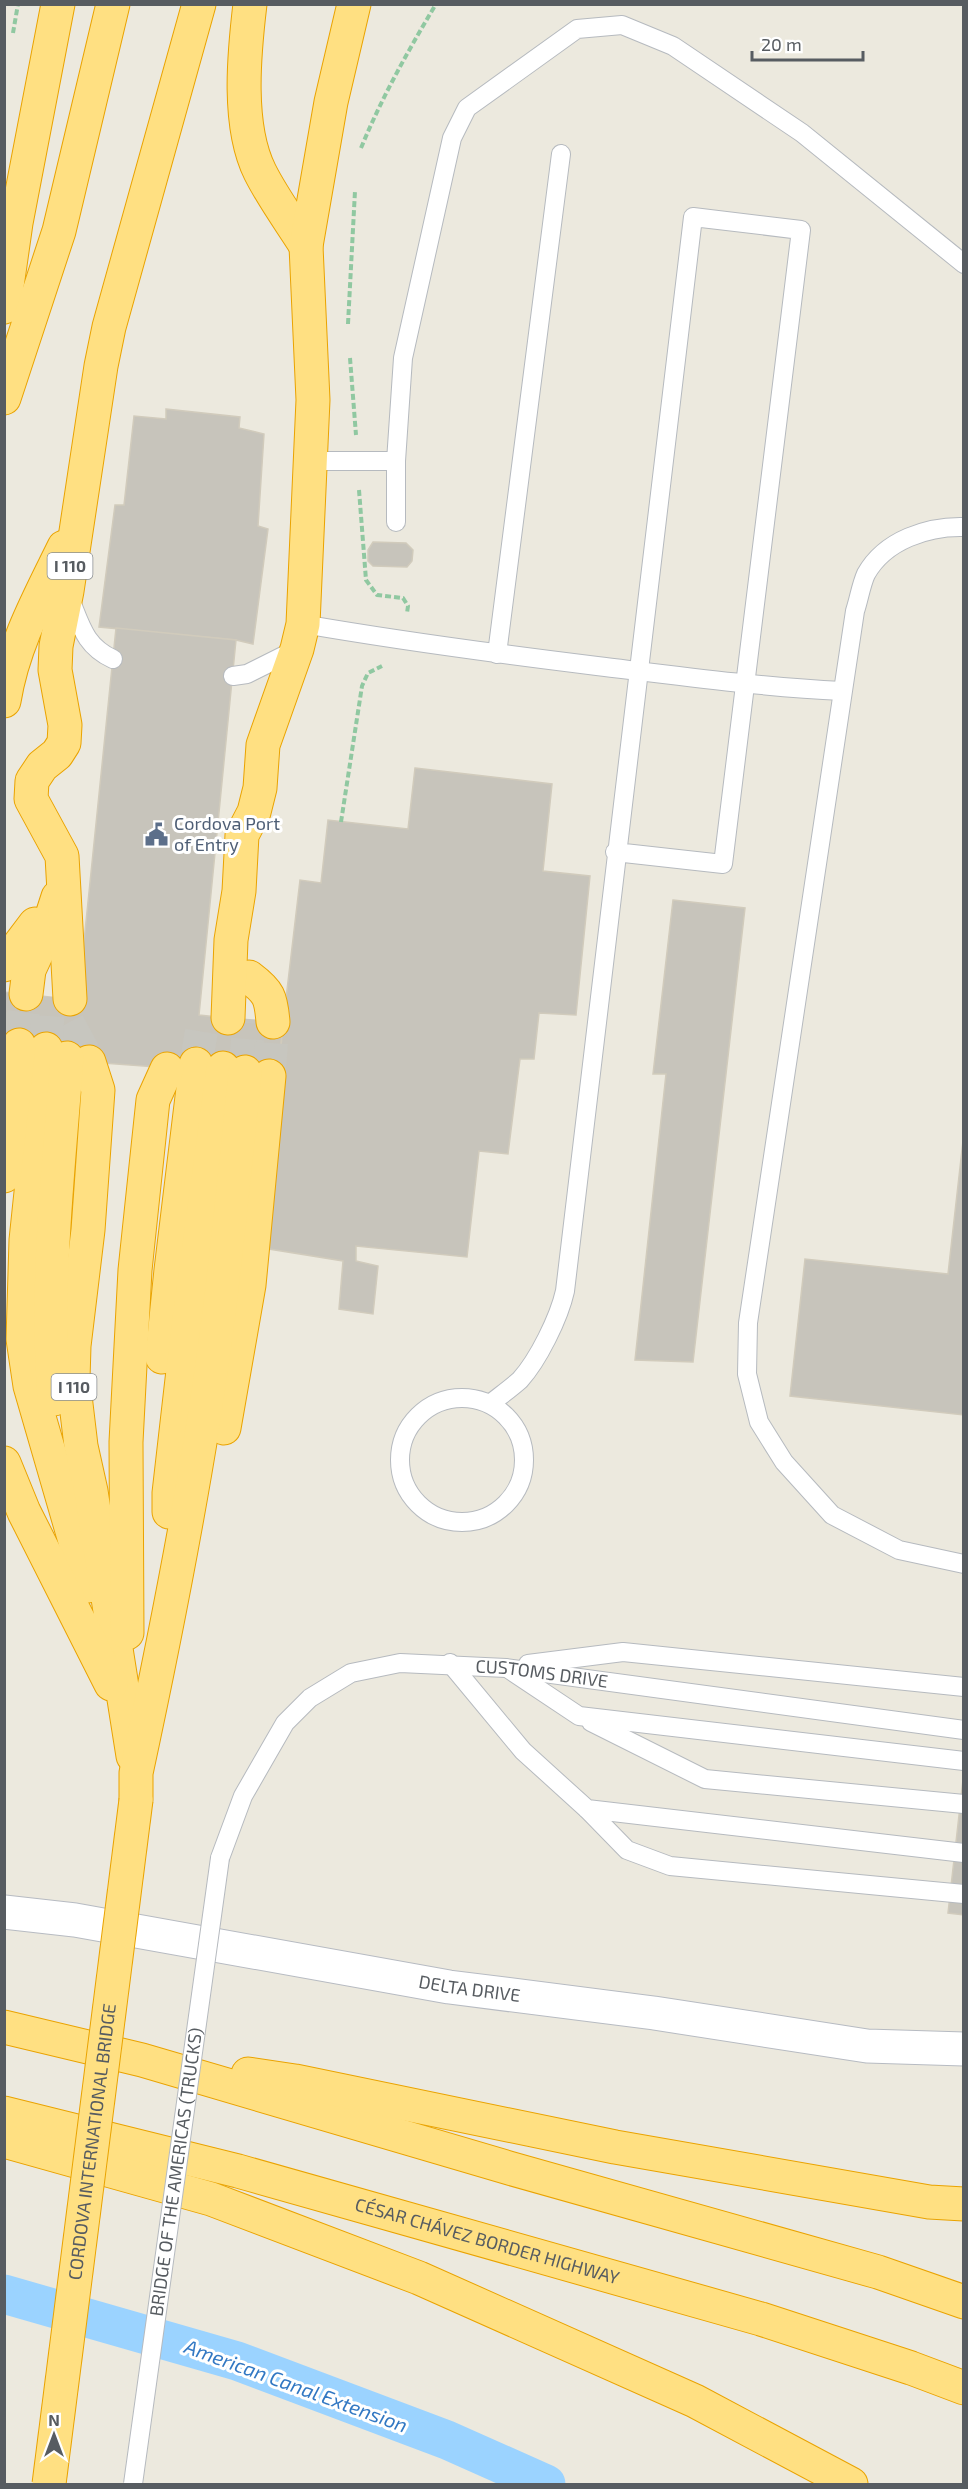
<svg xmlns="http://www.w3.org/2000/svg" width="968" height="2489" font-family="'Exo 2',sans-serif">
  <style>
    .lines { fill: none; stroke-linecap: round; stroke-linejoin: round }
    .canal { stroke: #9bd3ff; stroke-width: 39 }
    .building { fill: #c7c4bb; stroke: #d1cbbc; stroke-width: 1.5 }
    .highway-tunnel { stroke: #c7c6bf; stroke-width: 33; stroke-dasharray: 33 16; stroke-linecap: butt }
    .lane-casing { stroke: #b6babf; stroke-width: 20 }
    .secondary-casing { stroke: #b7bbc2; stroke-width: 35 }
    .highway-casing { stroke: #eaa300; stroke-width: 35 }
    .path { stroke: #90c8a1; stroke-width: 4; stroke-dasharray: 6 3; stroke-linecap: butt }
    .lane { stroke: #fff; stroke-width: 18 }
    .secondary { stroke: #fff; stroke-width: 33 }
    .highway { stroke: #ffe082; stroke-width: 33 }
    .lane-bridge-casing { stroke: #b6babf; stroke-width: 20; stroke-linecap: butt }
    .highway-bridge-casing { stroke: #eaa300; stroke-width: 35; stroke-linecap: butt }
    .lane-bridge { stroke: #fff; stroke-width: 18 }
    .highway-bridge { stroke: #ffe082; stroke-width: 33 }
    .labels { text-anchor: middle; stroke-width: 6; stroke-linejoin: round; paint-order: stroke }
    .shield { fill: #fff; stroke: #898d90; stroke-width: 1.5 }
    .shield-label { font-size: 16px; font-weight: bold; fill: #575c61 }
    .service-label { font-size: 18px; fill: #4e5e75; stroke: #fff; text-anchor: start }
    .street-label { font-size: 18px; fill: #575c61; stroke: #fff }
    .water-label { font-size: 20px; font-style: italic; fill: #3278c3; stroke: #fff }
  </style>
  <rect width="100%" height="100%" fill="#ece9de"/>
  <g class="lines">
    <path class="canal" d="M4 2294 237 2361 447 2440 546 2484"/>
  </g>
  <g class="building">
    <path d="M166 409 240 417 239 428 264 434 258 526 268 529 253 644 236 640 99 627 115 505H124L134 416 166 419Z"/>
    <path d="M373 542 406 543 413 550 412 561 407 567 373 566 368 561V550Z"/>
    <path d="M116 628 236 640 199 1015 283 1024 278 1076 89 1062 4 1043V992L78 1000Z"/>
    <path d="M415 768 552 784 543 871 590 876 576 1015 539 1013 534 1059H520L508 1154 479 1151 467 1257 356 1246V1261L378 1266 373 1314 339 1309 343 1261 263 1248 283 1024 300 880 321 883 328 820 408 829Z"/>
    <path d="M673 900 745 908 693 1362 635 1360 666 1074H653Z"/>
    <path d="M964 1132V1415L790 1396 805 1259 948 1274Z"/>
    <path d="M964 1771V1915L948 1913Z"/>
  </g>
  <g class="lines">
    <g class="highway-tunnel">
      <path d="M68 1023 89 1062"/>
      <path d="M19 1045 26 994"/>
      <path d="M46 1049 49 997"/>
      <path d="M196 1064 204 1016"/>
      <path d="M245 1072 249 1019"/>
      <path d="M269 1076 273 1022"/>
    </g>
    <defs>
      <g id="lane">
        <path d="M312 461H396L403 358 452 138 467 108 577 29 622 25 673 46 802 133 964 264"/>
        <path d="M396 461V522"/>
        <path d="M964 527C928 526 885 540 866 574 861 585 859 599 855 611L748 1323 747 1374 759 1422 784 1462 832 1515 899 1550 964 1564"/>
        <path d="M70 599C81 626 85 646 113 659"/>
        <path d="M303 624C401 641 499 654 597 666 679 676 760 687 842 691"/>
        <path d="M497 654 561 154"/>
        <path d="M233 676 247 674 297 649"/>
        <circle cx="462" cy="1460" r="62"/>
        <path d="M490 1404C500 1396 511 1388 520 1380 538 1360 559 1318 565 1291 606 933 648 575 693 217L801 230 723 864 615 852"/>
        <path d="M450 1663 523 1751 587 1809 964 1853"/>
        <path d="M528 1664 623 1652 964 1687"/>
        <path d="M510 1670 579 1716 964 1761"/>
        <path d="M591 1722 705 1779 964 1804"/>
        <path d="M587 1809 627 1850 670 1866 964 1894"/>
        <path id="s1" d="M220 1858 243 1796 285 1723 310 1698 351 1673 400 1663 506 1668 964 1730"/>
      </g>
      <g id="secondary">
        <path id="s2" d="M4 1912 75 1920 449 1987 654 2013 867 2046 964 2049"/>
      </g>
      <g id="highway">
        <path d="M250 4C244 54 237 126 260 172 273 198 291 222 306 246"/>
        <path d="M4 307 16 223 58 4"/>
        <path d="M4 398 59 231 113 4"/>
        <path d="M4 701C13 645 39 598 64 547"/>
        <path d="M4 965 35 924"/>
        <path d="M249 977C269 992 271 997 273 1022"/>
        <path d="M26 994 29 970 47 931 58 897"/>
        <path d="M70 999 62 856 31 799 32 781 42 766 57 754 64 743 65 725 55 670 56 646 67 591 101 366 109 327 199 4"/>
        <path d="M228 1018 231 940 239 891 242 835 254 812 260 788 263 745 297 649 303 624 313 400 306 246 331 102 354 4"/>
        <path d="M46 1049 26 1240 23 1339 30 1386 88 1586"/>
        <path d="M89 1062 98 1090 88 1230 74 1346 73 1379 81 1446 91 1491 133 1756"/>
        <path d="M4 1176 19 1045"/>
        <path d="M162 1357 171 1270 196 1064"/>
        <path d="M54 1399C45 1284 58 1173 67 1058"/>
        <path d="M224 1428 249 1285 269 1076"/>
        <path d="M4 1463 24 1512 111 1684"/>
        <path d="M169 1512V1493L188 1327 223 1068"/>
        <path d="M127 1633 126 1442 135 1270 153 1100 167 1069"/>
        <path d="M136 1800V1773C161 1657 184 1541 203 1424 222 1308 233 1189 245 1072"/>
        <path d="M4 2027 142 2060 509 2168 878 2272 964 2302"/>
        <path d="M248 2074 295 2081 615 2147 929 2202 964 2204"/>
        <path id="s3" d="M4 2113 238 2171 761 2319 911 2368 964 2388"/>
        <path d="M4 2141 211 2199 419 2278 695 2401 851 2484"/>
      </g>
    </defs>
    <use href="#lane" class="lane-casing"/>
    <use href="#secondary" class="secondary-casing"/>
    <use href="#highway" class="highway-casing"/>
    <g class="path">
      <path d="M13 33 18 4"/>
      <path d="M361 148C382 97 408 51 436 4"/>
      <path d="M348 324 355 191"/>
      <path d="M350 358 356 435"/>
      <path d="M359 490 366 580 377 595 403 598 408 606 407 613"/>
      <path d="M341 822 362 686 368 673 382 666"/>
    </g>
    <use href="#lane" class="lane"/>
    <use href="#secondary" class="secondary"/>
    <use href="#highway" class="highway"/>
    <defs>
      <g id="lane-bridge">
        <path id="s4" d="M133 2484 220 1858"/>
      </g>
      <g id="highway-bridge">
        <path id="s5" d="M49 2484 136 1800"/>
      </g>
    </defs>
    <use href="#lane-bridge" class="lane-bridge-casing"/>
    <use href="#highway-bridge" class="highway-bridge-casing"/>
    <use href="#lane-bridge" class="lane-bridge"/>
    <use href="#highway-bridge" class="highway-bridge"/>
  </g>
  <defs>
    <symbol id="civic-bare" viewBox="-9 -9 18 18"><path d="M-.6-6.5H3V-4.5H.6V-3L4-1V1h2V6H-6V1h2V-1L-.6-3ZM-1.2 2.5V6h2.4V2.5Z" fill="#5c6f8a" stroke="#fff" stroke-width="2.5" paint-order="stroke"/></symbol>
  </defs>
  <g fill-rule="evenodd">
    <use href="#civic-bare" x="140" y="818" width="33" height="33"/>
  </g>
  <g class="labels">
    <g class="shield">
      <rect x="47.5" y="553" width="45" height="26" rx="4.5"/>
      <rect x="51.5" y="1374" width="45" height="26" rx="4.5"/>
    </g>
    <g class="shield-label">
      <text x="70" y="572">I 110</text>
      <text x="74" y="1393">I 110</text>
    </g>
    <g class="service-label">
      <text x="174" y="830">Cordova Port<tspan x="174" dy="21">of Entry</tspan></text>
    </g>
    <g class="street-label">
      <text dy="6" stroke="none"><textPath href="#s1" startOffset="426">CUSTOMS DRIVE</textPath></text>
      <text dy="6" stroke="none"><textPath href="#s2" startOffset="472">DELTA DRIVE</textPath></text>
      <text dy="6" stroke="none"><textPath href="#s5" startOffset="345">CORDOVA INTERNATIONAL BRIDGE</textPath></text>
      <text dy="6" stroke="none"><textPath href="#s4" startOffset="315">BRIDGE OF THE AMERICAS (TRUCKS)</textPath></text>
      <text dy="6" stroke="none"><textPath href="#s3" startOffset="500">CÉSAR CHÁVEZ BORDER HIGHWAY</textPath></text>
    </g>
    <g class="water-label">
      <text transform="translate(296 2386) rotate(20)" y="7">American Canal Extension</text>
    </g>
  </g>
  <rect width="968" height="2489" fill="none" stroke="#575c61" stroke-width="12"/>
  <g transform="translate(54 2435)" stroke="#ffffff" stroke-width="4.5" paint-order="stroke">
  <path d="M0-4.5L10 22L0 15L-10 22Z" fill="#575c61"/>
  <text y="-9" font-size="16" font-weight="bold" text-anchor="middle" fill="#575c61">N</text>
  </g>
  <path d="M752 51v9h111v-9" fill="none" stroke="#575c61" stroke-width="3"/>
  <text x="761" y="51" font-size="18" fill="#575c61" stroke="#ffffff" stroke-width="4.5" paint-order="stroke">20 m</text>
</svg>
